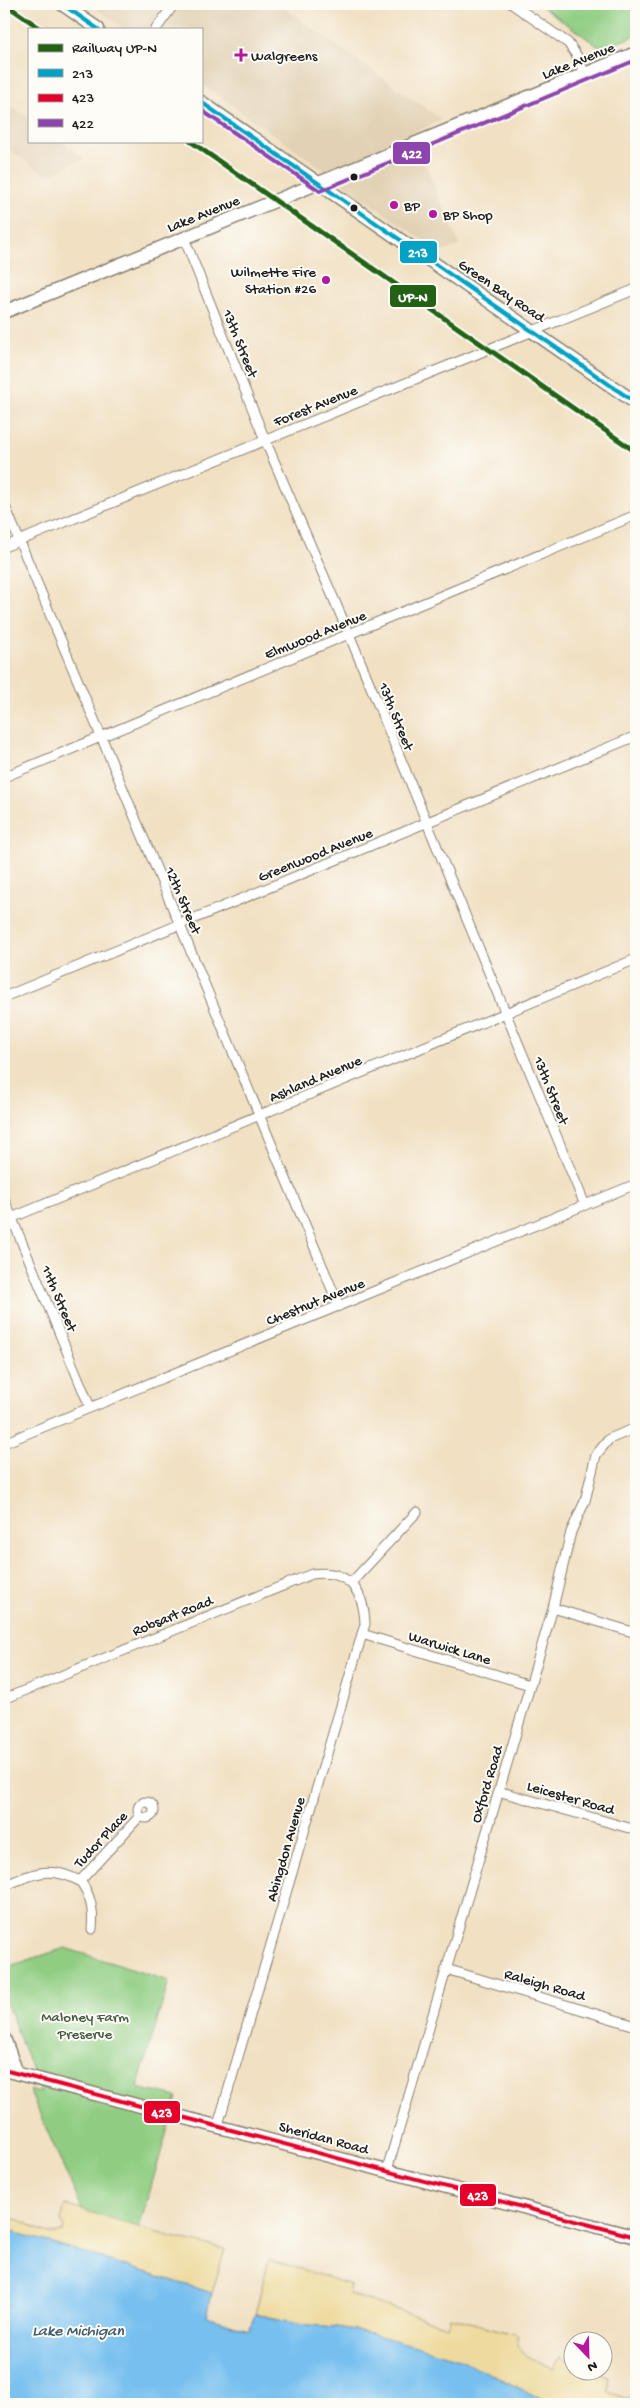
<svg xmlns="http://www.w3.org/2000/svg" width="640" height="2408" font-family="'Gochi Hand',sans-serif">
  <style>
    .built { fill: #e2d1b4 }
    .green { fill: #90cd82; stroke: #56744f }
    .sand { fill: #eeda9e; stroke: #857b5d }
    .water { fill: #76bfef; stroke: #496e86 }
    .lines { fill: none; stroke-linecap: round; stroke-linejoin: round }
    .street-casing { stroke: #867e6f; stroke-width: 11 }
    .secondary-casing { stroke: #867e6f; stroke-width: 15 }
    .street { stroke: #fff; stroke-width: 9 }
    .secondary { stroke: #fff; stroke-width: 12 }
    .bus-1-casing { stroke: #fdfcf7; stroke-width: 8 }
    .bus-2-casing { stroke: #fdfcf7; stroke-width: 8 }
    .bus-3-casing { stroke: #fdfcf7; stroke-width: 8 }
    .bus-1 { stroke: #01a2c5; stroke-width: 4 }
    .bus-2 { stroke: #e4002b; stroke-width: 4 }
    .bus-3 { stroke: #8e44ad; stroke-width: 4 }
    .rail-1-casing { stroke: #fdfcf7; stroke-width: 9 }
    .rail-1 { stroke: #236214; stroke-width: 5 }
    .poi-dot { fill: #b5179e; stroke: #fdfcf7; stroke-width: 2 }
    .bus-dot { fill: #1c1c1c; stroke: #fdfcf7; stroke-width: 2 }
    .labels { text-anchor: middle; stroke-width: 4; stroke-linejoin: round; paint-order: stroke }
    .poi-label { font-size: 15px; fill: #1c1c1c; stroke: #fdfcf7; text-anchor: start }
    .street-label { font-size: 15px; fill: #1c1c1c; stroke: #fdfcf7 }
    .park-label { font-size: 15px; fill: #455a40; stroke: #fdfcf7 }
    .water-label { font-size: 16px; font-style: italic; fill: #405d70; stroke: #fdfcf7 }
    .line-badge { stroke: #fdfcf7; stroke-width: 2 }
    .badge-label { font-size: 14px; text-anchor: middle; font-weight: bold; fill: #fff }
  </style>
  <rect width="100%" height="100%" fill="#fdfcf7"/>
  <filter id="ink" filterUnits="userSpaceOnUse"><feTurbulence type="fractalNoise" baseFrequency=".02" numOctaves="2"/><feDisplacementMap in="SourceGraphic" scale="10" xChannelSelector="R" yChannelSelector="G"/><feConvolveMatrix kernelMatrix="1 2 1 2 8 2 1 2 1" color-interpolation-filters="sRGB"/></filter>
  <filter id="wash" filterUnits="userSpaceOnUse"><feTurbulence type="fractalNoise" baseFrequency=".0096" numOctaves="4" result="noise"/><feDisplacementMap in="SourceGraphic" scale="20" xChannelSelector="R" yChannelSelector="G"/><feGaussianBlur stdDeviation="1.12" result="paint"/><feColorMatrix in="noise" values="0 0 0 0 0 0 0 0 0 0 0 0 0 0 0 0 0 1.4 0 .05"/><feComposite in="paint" operator="in"/></filter>
  <g filter="url(#wash)">
    <rect width="100%" height="100%" fill="#f1e0c2"/>
    <g class="built">
      <path d="M90 4H278L442 120 412 133 460 245 441 253 201 83V29H125Z"/>
      <path d="M13 108 29 119V141H61L84 158 48 176 4 146V119Z"/>
    </g>
    <g class="green">
      <path d="M539 4H636V35L602 49Z"/>
      <path d="M65 1948 169 1981 137 2088 177 2097 139 2228 83 2211 29 2090 41 2093 4 1997V1968Z"/>
    </g>
    <g class="sand">
      <path d="M65 2205 175 2238 225 2249 212 2293 49 2242 4 2230V2219C25 2214 40 2239 62 2232L64 2228 61 2221Z"/>
      <path d="M269 2259 351 2285 349 2294 447 2326 450 2317 519 2335 517 2346 530 2358 553 2368 561 2357 572 2364V2370L591 2371 610 2377 608 2392 636 2402V2404H552L487 2373 370 2333 337 2327 308 2325 255 2314Z"/>
    </g>
    <path class="water" d="M4 2230 49 2242 212 2293 207 2317 249 2330 255 2314 308 2325 337 2327 370 2333 460 2359 552 2404H4Z"/>
  </g>
  <g filter="url(#ink)">
    <g class="lines">
      <defs>
        <g id="street">
          <path d="M512 4 568 43 577 56 585 74"/>
          <path d="M156 29 174 4"/>
          <path d="M184 238 265 440 349 634 585 1205"/>
          <path d="M4 504 339 1306"/>
          <path d="M4 547 636 289"/>
          <path d="M4 777 636 515"/>
          <path d="M4 997 636 736"/>
          <path d="M4 1199 90 1407"/>
          <path d="M4 1221 636 959"/>
          <path d="M4 1443 636 1184"/>
          <path d="M351 1583 417 1512"/>
          <path d="M553 1608 636 1633"/>
          <path d="M362 1634 530 1685"/>
          <path d="M4 1699 312 1574C348 1569 364 1590 365 1624L218 2125"/>
          <path d="M498 1791 636 1830"/>
          <circle cx="146" cy="1810" r="8"/>
          <path d="M80 1881C91 1895 94 1911 92 1929"/>
          <path d="M4 1886C34 1873 49 1865 80 1881L140 1816"/>
          <path d="M446 1969 636 2026"/>
          <path d="M387 2170 553 1608 571 1532 585 1501 596 1455 609 1439 636 1428"/>
        </g>
        <g id="secondary">
          <path d="M62 4 98 29"/>
          <path d="M201 102 636 403"/>
          <path d="M4 312 636 53"/>
          <path d="M4 2038 17 2073"/>
          <path d="M4 2070 636 2237"/>
        </g>
      </defs>
      <use href="#street" class="street-casing"/>
      <use href="#secondary" class="secondary-casing"/>
      <use href="#street" class="street"/>
      <use href="#secondary" class="secondary"/>
      <defs>
        <g id="bus-1">
          <path d="M62 4 98 29"/>
          <path d="M201 102 636 403"/>
        </g>
        <path id="bus-2" d="M4 2070 636 2237"/>
        <path id="bus-3" d="M201 110 320 191 636 60"/>
      </defs>
      <use href="#bus-1" class="bus-1-casing"/>
      <use href="#bus-2" class="bus-2-casing"/>
      <use href="#bus-3" class="bus-3-casing"/>
      <use href="#bus-1" class="bus-1"/>
      <use href="#bus-2" class="bus-2"/>
      <use href="#bus-3" class="bus-3"/>
      <defs>
        <g id="rail-1">
          <path d="M5 4 41 29"/>
          <path d="M190 141 636 452"/>
        </g>
      </defs>
      <use href="#rail-1" class="rail-1-casing"/>
      <use href="#rail-1" class="rail-1"/>
    </g>
  </g>
  <g class="poi-dot">
    <path d="M238.5 47.5h5v5h5v5h-5v5h-5v-5h-5v-5h5z"/>
    <circle cx="394" cy="205" r="5"/>
    <circle cx="433" cy="214" r="5"/>
    <circle cx="326" cy="280" r="5"/>
  </g>
  <g class="bus-dot">
    <circle cx="354" cy="177" r="4.5"/>
    <circle cx="354" cy="208" r="4.5"/>
  </g>
  <g class="labels">
    <g class="poi-label">
      <text x="251" y="60">Walgreens</text>
      <text x="404" y="210">BP</text>
      <text x="443" y="219">BP Shop</text>
      <text x="316" y="276" text-anchor="end">Wilmette Fire<tspan x="316" dy="17">Station #26</tspan></text>
    </g>
    <g class="street-label">
      <text transform="translate(578 60) rotate(-22)" y="5">Lake Avenue</text>
      <text transform="translate(203 213) rotate(-22)" y="5">Lake Avenue</text>
      <text transform="translate(502 290) rotate(34)" y="5">Green Bay Road</text>
      <text transform="translate(241 343) rotate(68)" y="5">13th Street</text>
      <text transform="translate(315 405) rotate(-22)" y="5">Forest Avenue</text>
      <text transform="translate(315 634) rotate(-22)" y="5">Elmwood Avenue</text>
      <text transform="translate(397 716) rotate(68)" y="5">13th Street</text>
      <text transform="translate(315 854) rotate(-22)" y="5">Greenwood Avenue</text>
      <text transform="translate(184 900) rotate(67)" y="5">12th Street</text>
      <text transform="translate(315 1078) rotate(-23)" y="5">Ashland Avenue</text>
      <text transform="translate(552 1090) rotate(68)" y="5">13th Street</text>
      <text transform="translate(60 1298) rotate(67)" y="5">11th Street</text>
      <text transform="translate(315 1301) rotate(-22)" y="5">Chestnut Avenue</text>
      <text transform="translate(172 1615) rotate(-22)" y="5">Robsart Road</text>
      <text transform="translate(450 1647) rotate(17)" y="5">Warwick Lane</text>
      <text transform="translate(486 1784) rotate(-73)" y="5">Oxford Road</text>
      <text transform="translate(571 1797) rotate(16)" y="5">Leicester Road</text>
      <text transform="translate(100 1839) rotate(-47)" y="5">Tudor Place</text>
      <text transform="translate(285 1849) rotate(-74)" y="5">Abingdon Avenue</text>
      <text transform="translate(545 1984) rotate(16)" y="5">Raleigh Road</text>
      <text transform="translate(324 2137) rotate(15)" y="5">Sheridan Road</text>
    </g>
    <g class="park-label">
      <text x="85" y="2021">Maloney Farm<tspan x="85" dy="17">Preserve</tspan></text>
    </g>
    <g class="water-label">
      <text x="78" y="2335">Lake Michigan</text>
    </g>
  </g>
  <g class="line-badge">
    <rect x="392" y="141" width="39" height="24" rx="5" fill="#8e44ad"/>
    <rect x="399" y="240" width="39" height="24" rx="5" fill="#01a2c5"/>
    <rect x="389" y="284" width="48" height="24" rx="5" fill="#236214"/>
    <rect x="143" y="2100" width="38" height="24" rx="5" fill="#e4002b"/>
    <rect x="459" y="2183" width="38" height="24" rx="5" fill="#e4002b"/>
  </g>
  <g class="badge-label">
    <text x="412" y="158">422</text>
    <text x="418" y="257">213</text>
    <text x="413" y="301">UP-N</text>
    <text x="162" y="2117">423</text>
    <text x="478" y="2200">423</text>
  </g>
  <rect width="640" height="2408" fill="none" stroke="#fdfcf7" stroke-width="20"/>
  <rect x="28" y="28" width="175" height="115" fill="#fdfcf7" stroke="#a3a29f"/>
  <rect x="38" y="44" width="25" height="8" fill="#236214" stroke="#a3a29f"/>
  <text x="72" y="52" font-size="15" fill="#1c1c1c">Railway UP-N</text>
  <rect x="38" y="69" width="25" height="8" fill="#01a2c5" stroke="#a3a29f"/>
  <text x="72" y="78" font-size="15" fill="#1c1c1c">213</text>
  <rect x="38" y="94" width="25" height="8" fill="#e4002b" stroke="#a3a29f"/>
  <text x="72" y="102" font-size="15" fill="#1c1c1c">423</text>
  <rect x="38" y="119" width="25" height="8" fill="#8e44ad" stroke="#a3a29f"/>
  <text x="72" y="128" font-size="15" fill="#1c1c1c">422</text>
  <g transform="translate(588 2356) rotate(157)"><circle r="24" fill="#fdfcf7" stroke="#a3a29f"/>
  <path d="M0-4L9 19L0 12L-9 19Z" fill="#b5179e"/>
  <text y="-8" font-size="14" font-weight="bold" text-anchor="middle" fill="#1c1c1c">N</text>
  </g>
</svg>
